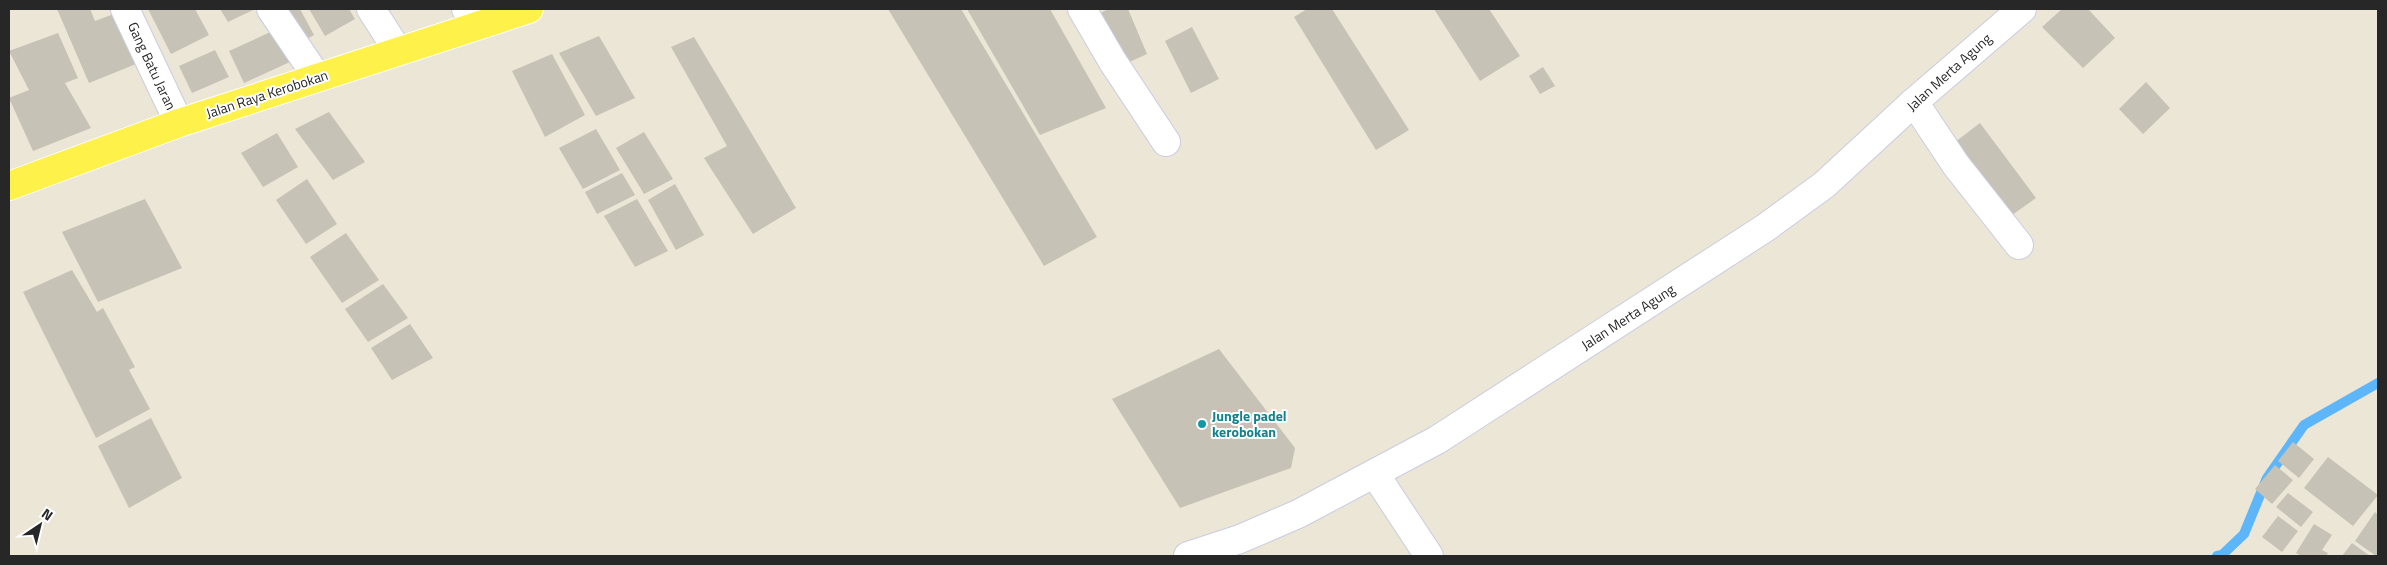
<svg xmlns="http://www.w3.org/2000/svg" width="2387" height="565" font-family="'Titillium Web',sans-serif">
  <style>
    .lines { fill: none; stroke-linecap: round; stroke-linejoin: round }
    .stream { stroke: #5db6fa; stroke-width: 10 }
    .building { fill: #c6c2b6 }
    .minor-casing { stroke: #cbcce2; stroke-width: 30 }
    .major-casing { stroke: #fff; stroke-width: 30 }
    .minor { stroke: #fff; stroke-width: 28 }
    .major { stroke: #fef149; stroke-width: 28 }
    .culture-dot { fill: #0f9aa8; stroke: #fff; stroke-width: 2 }
    .labels { text-anchor: middle; stroke-width: 4; stroke-linejoin: round; paint-order: stroke }
    .street-label { font-size: 14px; fill: #272727; stroke: #fff }
    .culture-label { font-size: 14px; font-weight: bold; fill: #0d838f; stroke: #fff; text-anchor: start }
  </style>
  <rect width="100%" height="100%" fill="#ebe6d6"/>
  <g class="lines">
    <path class="stream" d="M2217 556 2222 555 2244 534 2267 478 2304 425 2378 383"/>
  </g>
  <g class="building">
    <path d="M57 9H90L95 21 119 12 141 62 89 83Z"/>
    <path d="M148 9H195L209 35 171 54Z"/>
    <path d="M220 9H255L228 22Z"/>
    <path d="M275 9H300L314 35 296 45Z"/>
    <path d="M309 9H349L355 19 325 36Z"/>
    <path d="M888 9H961L1097 237 1044 266Z"/>
    <path d="M967 9H1050L1106 108 1040 135Z"/>
    <path d="M1109 9H1128L1147 54 1123 65 1100 13Z"/>
    <path d="M1307 9H1332L1409 130 1376 150 1294 17Z"/>
    <path d="M1434 9H1489L1520 56 1480 81Z"/>
    <path d="M2062 9H2088L2115 38 2083 68 2042 27Z"/>
    <path d="M1192 27 1219 79 1191 93 1165 41Z"/>
    <path d="M277 29 292 61 244 83 229 51Z"/>
    <path d="M58 33 78 78 65 83 91 128 33 151 9 98 29 90 9 51Z"/>
    <path d="M599 36 635 98 596 116 559 53Z"/>
    <path d="M694 37 796 208 753 234 704 158 727 146 671 47Z"/>
    <path d="M215 50 229 77 192 93 179 66Z"/>
    <path d="M552 54 585 115 545 137 512 71Z"/>
    <path d="M1543 67 1555 86 1540 94 1529 76Z"/>
    <path d="M2146 82 2170 108 2143 134 2119 109Z"/>
    <path d="M329 112 365 162 333 180 295 129Z"/>
    <path d="M1980 123 2036 198 2002 222 1946 149Z"/>
    <path d="M596 129 620 170 583 189 559 148Z"/>
    <path d="M644 132 673 179 644 194 616 148Z"/>
    <path d="M277 133 298 167 263 187 241 153Z"/>
    <path d="M622 173 635 195 597 214 585 192Z"/>
    <path d="M307 179 337 224 306 244 276 200Z"/>
    <path d="M675 184 704 235 676 250 648 200Z"/>
    <path d="M145 199 182 268 98 302 62 232Z"/>
    <path d="M637 199 668 251 635 267 604 216Z"/>
    <path d="M346 233 379 280 342 303 310 257Z"/>
    <path d="M72 270 97 312 103 308 135 367 129 370 150 409 96 438 23 292Z"/>
    <path d="M383 284 408 318 368 342 345 309Z"/>
    <path d="M410 324 433 358 392 380 371 348Z"/>
    <path d="M1219 349 1295 448 1291 468 1180 508 1112 399Z"/>
    <path d="M151 418 182 478 129 508 98 446Z"/>
    <path d="M2293 442 2314 459 2299 478 2278 461Z"/>
    <path d="M2328 457 2378 495 2353 526 2304 488Z"/>
    <path d="M2275 465 2293 480 2272 504 2255 489Z"/>
    <path d="M2288 493 2313 512 2301 527 2276 507Z"/>
    <path d="M2375 512 2378 515V553L2376 556 2355 541Z"/>
    <path d="M2278 516 2298 531 2282 552 2262 537Z"/>
    <path d="M2314 524 2332 535 2322 550 2328 553 2326 556H2301L2296 553Z"/>
    <path d="M2352 543 2370 556H2342Z"/>
  </g>
  <g class="lines">
    <defs>
      <g id="minor">
        <path d="M125 9 179 123"/>
        <path d="M271 9 317 77"/>
        <path d="M371 9 398 51"/>
        <path d="M466 9 476 25"/>
        <path d="M1082 9 1113 62 1166 142"/>
        <path d="M1914 102 1956 165 2019 245"/>
        <path d="M1375 474 1429 556"/>
        <path d="M1188 556 1240 539 1298 514 1437 440 1765 228 1824 185 1914 102 2022 9"/>
      </g>
      <path id="major" d="M9 186 179 123 529 9"/>
    </defs>
    <use href="#minor" class="minor-casing"/>
    <use href="#major" class="major-casing"/>
    <use href="#minor" class="minor"/>
    <use href="#major" class="major"/>
  </g>
  <circle class="culture-dot" cx="1202" cy="424" r="5"/>
  <g class="labels">
    <g class="street-label">
      <text transform="translate(152 66) rotate(65)" y="5">Gang Batu Jaran</text>
      <text transform="translate(1949 72) rotate(-42)" y="5">Jalan Merta Agung</text>
      <text transform="translate(267 94) rotate(-18)" y="5">Jalan Raya Kerobokan</text>
      <text transform="translate(1628 317) rotate(-33)" y="5">Jalan Merta Agung</text>
    </g>
    <g class="culture-label">
      <text x="1212" y="421">Jungle padel<tspan x="1212" dy="16">kerobokan</tspan></text>
    </g>
  </g>
  <rect width="2387" height="565" fill="none" stroke="#272727" stroke-width="20"/>
  <g transform="translate(40 525) rotate(35)" stroke="#ffffff" stroke-width="4" paint-order="stroke">
  <path d="M0-4L9 19L0 12L-9 19Z" fill="#272727"/>
  <text y="-8" font-size="14" font-weight="bold" text-anchor="middle" fill="#272727">N</text>
  </g>
</svg>
